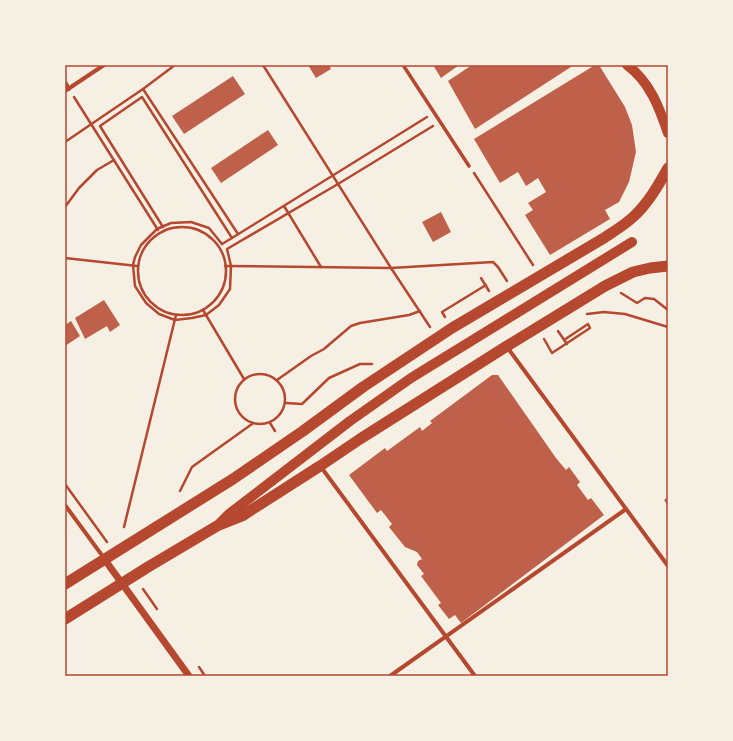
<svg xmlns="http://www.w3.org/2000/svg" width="733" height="741" font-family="Barlow,sans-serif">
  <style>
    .building { fill: #bf614a }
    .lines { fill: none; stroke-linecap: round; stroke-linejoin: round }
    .path { stroke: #b5482f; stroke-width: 2.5 }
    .pedestrian { stroke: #b5482f; stroke-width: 3.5 }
    .minor { stroke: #b5482f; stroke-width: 4 }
    .tertiary { stroke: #b5482f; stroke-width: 7 }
    .primary { stroke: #b5482f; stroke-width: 10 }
    .trunk { stroke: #b5482f; stroke-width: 11 }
    .neatline { fill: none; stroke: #b5482f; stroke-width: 1.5 }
  </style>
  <rect width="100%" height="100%" fill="#f6efe4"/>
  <g class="building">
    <path d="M308 65H329L331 69 316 78Z"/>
    <path d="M433 65H459L441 78Z"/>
    <path d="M472 65H574L475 129 448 81Z"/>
    <path d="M595 65H599L625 107 632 125 636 152 629 182 619 202 605 210 610 219 550 255 525 215 533 210 528 203 546 192 538 178 526 186 518 172 500 183 474 139Z"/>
    <path d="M233 76 245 94 184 134 172 116Z"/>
    <path d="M268 130 278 145 221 183 211 168Z"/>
    <path d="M441 212 451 232 433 242 422 222Z"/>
    <path d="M104 300 120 325 110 332 107 326 85 339 75 318Z"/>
    <path d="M71 321 80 336 65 346V325Z"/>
    <path d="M492 375H498L556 458 566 470 569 467 580 482 577 485 588 500 591 498 604 515 461 623 455 615 449 619 438 605 441 603 421 576 424 574 417 565 418 561 422 559 417 552 405 547 389 527 392 524 381 510 377 513 349 475 385 448 387 451 420 427 422 431 432 423 430 421Z"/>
    <path d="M668 497V506L664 500Z"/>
  </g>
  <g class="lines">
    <g class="path">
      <path d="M263 65 391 268 430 327"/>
      <path d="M143 89 175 65"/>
      <path d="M74 97 158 230"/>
      <path d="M65 142 143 89 238 234"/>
      <path d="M474 173 533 265"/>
      <path d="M284 206 321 267"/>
      <path d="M65 207 79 188 97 170 114 160"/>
      <circle cx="182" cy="271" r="44"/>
      <path d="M163 227 100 126 142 97 232 238"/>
      <path d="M222 244 209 228 191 222 171 223 157 229 141 245 135 257 133 265 135 286 146 303 159 314 175 320 192 318 206 315 219 305 230 289 231 266 227 249 338 184 433 126"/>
      <path d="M222 244 232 238 427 117"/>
      <path d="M65 258 137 266"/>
      <path d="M225 266 391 268 493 262 498 267 507 281"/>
      <path d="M481 278 489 291"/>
      <path d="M621 293 637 303 645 298 654 299 668 310"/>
      <path d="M203 310 244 379"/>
      <path d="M587 314 604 312 625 314 668 327"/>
      <path d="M445 317 442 312 486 285"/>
      <path d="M558 331 567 344"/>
      <path d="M544 339 552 353 590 328 588 324 564 340"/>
      <circle cx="260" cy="399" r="25"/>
      <path d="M277 380 311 356 324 349 351 326 360 323 409 315 420 311"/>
      <path d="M286 403 302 404 329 378 360 364H372"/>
      <path d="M270 423 275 431"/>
      <path d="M65 484 107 542"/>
      <path d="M180 491 192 467 252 424"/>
      <path d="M124 527 176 315"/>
      <path d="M143 589 157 609"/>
      <path d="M199 667 205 676"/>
    </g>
    <path class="pedestrian" d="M403 65 469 166"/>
    <g class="minor">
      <path d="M65 82 69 89"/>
      <path d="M65 91 104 65"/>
      <path d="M507 347 668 566"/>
      <path d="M321 467 475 676"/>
      <path d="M65 505 104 558"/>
      <path d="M390 676 626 509"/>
    </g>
    <path class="tertiary" d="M105 560 189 676"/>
    <g class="primary">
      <path d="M627 65C650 82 659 107 668 133"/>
      <path d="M217 526 229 514 350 421 411 378 632 242"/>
    </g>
    <g class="trunk">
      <path d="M65 584 233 479 303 431 363 387 452 328 604 238C613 232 623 226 632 218 647 205 658 186 668 168"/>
      <path d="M65 619 148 567 217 526 242 516 320 466 360 439 507 346 605 286 633 272 650 268 668 266"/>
    </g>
  </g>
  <rect width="733" height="741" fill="none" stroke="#f6efe4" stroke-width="132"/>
  <rect x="66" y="66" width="601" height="609" class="neatline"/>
</svg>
